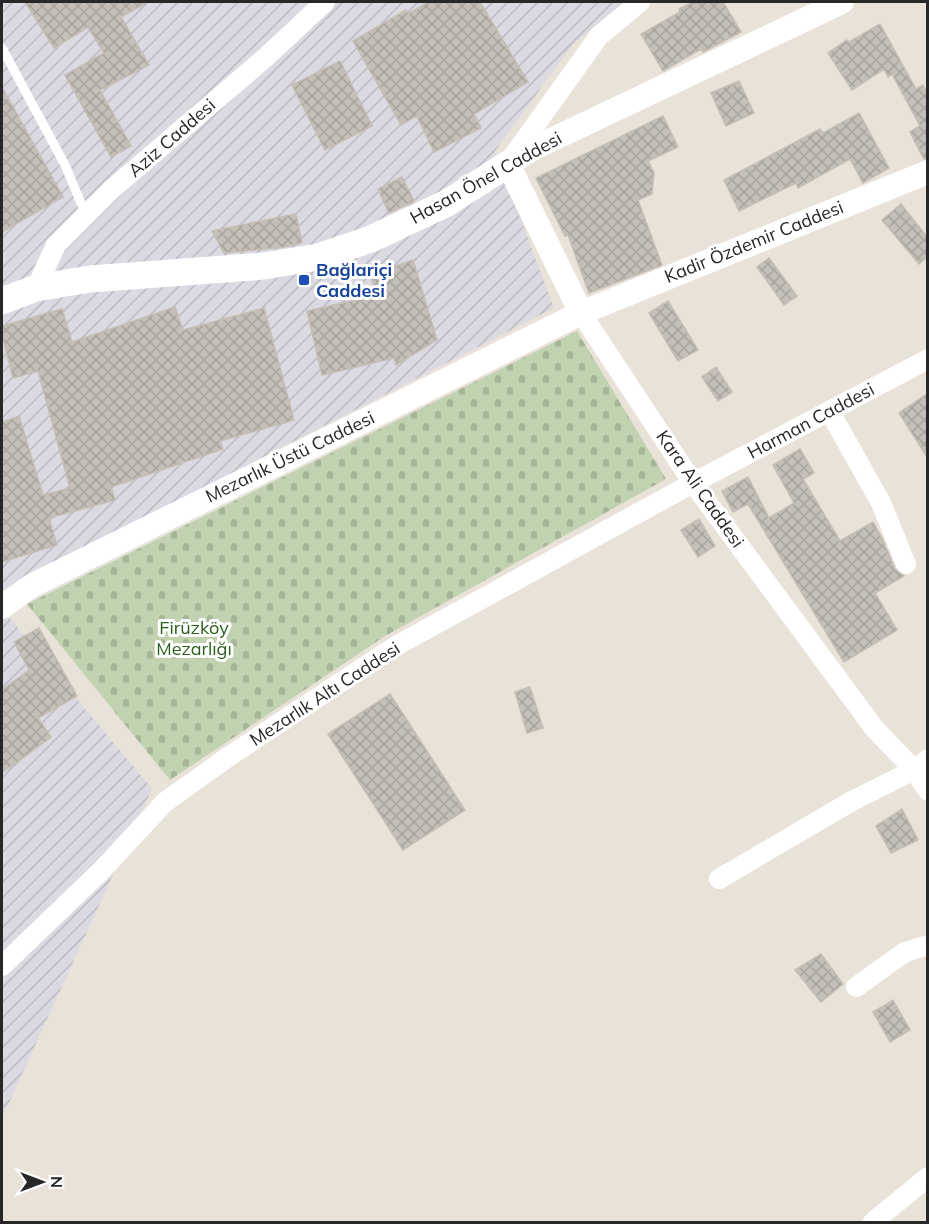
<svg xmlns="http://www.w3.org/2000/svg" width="929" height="1224" font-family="Mulish,sans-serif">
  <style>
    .industrial { fill: url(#industrial-furrows) }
    .cemetery { fill: url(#cemetery-stones) }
    .building { fill: url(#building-cross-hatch); stroke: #c4beb3; stroke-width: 1.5 }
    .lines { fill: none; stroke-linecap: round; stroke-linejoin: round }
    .service { stroke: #fff; stroke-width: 9 }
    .minor { stroke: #fff; stroke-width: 20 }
    .tertiary { stroke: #fff; stroke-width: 24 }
    .secondary { stroke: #fff; stroke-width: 27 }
    .transit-dot { fill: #1a4fb4; stroke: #fff; stroke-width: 2 }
    .labels { text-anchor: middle; stroke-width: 6; stroke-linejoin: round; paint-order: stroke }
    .street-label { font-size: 18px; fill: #272727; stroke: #fff }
    .transit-label { font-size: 18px; font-weight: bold; fill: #164399; stroke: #fff; text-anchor: start }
    .park-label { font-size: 18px; fill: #2a5f1b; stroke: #fff }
  </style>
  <defs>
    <pattern id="industrial-furrows" width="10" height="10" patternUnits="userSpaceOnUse" patternTransform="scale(1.5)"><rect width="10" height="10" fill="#dbd9e1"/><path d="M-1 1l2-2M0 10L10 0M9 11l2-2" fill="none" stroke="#bcbac1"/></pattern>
    <pattern id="cemetery-stones" width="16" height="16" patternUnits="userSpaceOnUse" patternTransform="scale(1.5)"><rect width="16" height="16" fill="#c1d2b0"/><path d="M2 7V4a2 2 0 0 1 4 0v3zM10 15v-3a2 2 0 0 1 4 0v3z" fill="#a6b497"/></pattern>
    <pattern id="building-cross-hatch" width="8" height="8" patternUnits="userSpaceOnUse" patternTransform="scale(1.5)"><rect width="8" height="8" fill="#c4bfb8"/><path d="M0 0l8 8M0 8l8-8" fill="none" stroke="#a8a49e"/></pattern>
  </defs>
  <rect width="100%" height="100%" fill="#e9e2d8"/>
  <g class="industrial">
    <path d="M2 2H624L573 44 495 151 554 308 2 591Z"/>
    <path d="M2 609 152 789 2 1118Z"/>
  </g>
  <path class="cemetery" d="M577 331 666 479 385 636 170 780 27 604Z"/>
  <g class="building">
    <path d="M25 2H148L121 17 149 65 100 90 131 146 111 157 65 75 104 53 88 27 54 48Z"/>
    <path d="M428 2H480L528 82 474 114 481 128 434 152 417 116 401 125 353 41 406 10 408 14Z"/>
    <path d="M693 2H723L741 32 703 52 701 49 663 71 641 34 680 12 679 9Z"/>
    <path d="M880 24 916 89 923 85 927 93V158L924 159 910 132 920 126 892 74 888 77 884 69 852 90 828 53 847 40 849 42Z"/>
    <path d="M340 61 372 126 325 150 292 85Z"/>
    <path d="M739 81 754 113 726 126 711 93Z"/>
    <path d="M2 87 63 197 2 232Z"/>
    <path d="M859 113 889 168 863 183 850 159 798 188 796 183 739 211 724 180 820 129 823 133Z"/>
    <path d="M663 116 678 147 648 161 654 173 652 194 638 200 662 265 589 293 568 235 565 236 536 178Z"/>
    <path d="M402 177 414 201 389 213 378 189Z"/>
    <path d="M901 204 927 237V257L919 264 882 220Z"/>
    <path d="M296 214 302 243 284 247 224 253 212 231Z"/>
    <path d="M769 258 797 296 784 305 757 267Z"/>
    <path d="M413 260 437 340 396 365 394 358 322 375 307 311 377 295 370 275Z"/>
    <path d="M668 301 698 350 678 361 649 313Z"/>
    <path d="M175 307 183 330 264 308 294 420 220 441 223 449 111 487 115 500 49 518 57 545 2 562V422L19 416 43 495 70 488 38 371 13 378 2 335V326L62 309 72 342Z"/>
    <path d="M716 367 732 392 718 401 702 377Z"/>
    <path d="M927 394V457L899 413Z"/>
    <path d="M800 449 814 473 803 479 840 541 873 522 882 538 895 569 904 576 875 593 897 630 844 662 748 504 733 512 722 491 748 477 769 518 794 503 773 465Z"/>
    <path d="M699 519 715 546 698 557 681 530Z"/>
    <path d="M39 628 77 696 38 718 51 737 2 773V690L29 670 14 642Z"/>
    <path d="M530 687 543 728 527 733 515 692Z"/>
    <path d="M390 694 465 810 403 850 328 734Z"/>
    <path d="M902 809 918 840 891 853 876 826Z"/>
    <path d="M821 954 843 984 821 1002 795 970Z"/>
    <path d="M893 1000 910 1030 890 1042 873 1012Z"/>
  </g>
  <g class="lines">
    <path class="service" d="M2 48 65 165 86 215"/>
    <g class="minor">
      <path d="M511 159 599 36 640 2"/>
      <path d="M36 288 56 245 112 189 266 57 325 2"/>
      <path d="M581 313 693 483 874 728 914 770 928 791"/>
      <path d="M830 412 881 503 906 564"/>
      <path d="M719 879 852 801 914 770 928 759"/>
      <path d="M2 966 101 871 165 802 228 757 394 647 693 483 928 359"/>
      <path d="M856 987 905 952 928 945"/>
      <path d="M873 1222 928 1177"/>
    </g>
    <g class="tertiary">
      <path d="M581 313 508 164 532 149 842 2"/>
      <path d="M2 607 31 586 581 313 928 172"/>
    </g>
    <path class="secondary" d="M2 301 36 288 90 279 264 266 318 257 371 239 447 203 508 164"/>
  </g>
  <rect class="transit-dot" x="298" y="274" width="12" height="12" rx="3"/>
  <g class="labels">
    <g class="street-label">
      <text transform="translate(172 138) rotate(-41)" y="6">Aziz Caddesi</text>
      <text transform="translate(486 178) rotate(-29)" y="6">Hasan Önel Caddesi</text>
      <text transform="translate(754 242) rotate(-22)" y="6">Kadir Özdemir Caddesi</text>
      <text transform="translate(811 421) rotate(-28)" y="6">Harman Caddesi</text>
      <text transform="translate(290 457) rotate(-26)" y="6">Mezarlık Üstü Caddesi</text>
      <text transform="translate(700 489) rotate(55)" y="6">Kara Ali Caddesi</text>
      <text transform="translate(325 694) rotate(-33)" y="6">Mezarlık Altı Caddesi</text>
    </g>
    <g class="transit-label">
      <text x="316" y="276">Bağlariçi<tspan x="316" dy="21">Caddesi</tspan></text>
    </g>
    <g class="park-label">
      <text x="194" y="634">Firüzköy<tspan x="194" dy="21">Mezarlığı</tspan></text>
    </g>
  </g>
  <rect width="929" height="1224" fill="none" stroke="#272727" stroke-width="6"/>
  <g transform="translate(42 1182) rotate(90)" stroke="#ffffff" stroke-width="4.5" paint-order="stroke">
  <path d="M0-4.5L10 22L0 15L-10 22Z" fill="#272727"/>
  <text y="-9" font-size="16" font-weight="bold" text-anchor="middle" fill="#272727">N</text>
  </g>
</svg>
